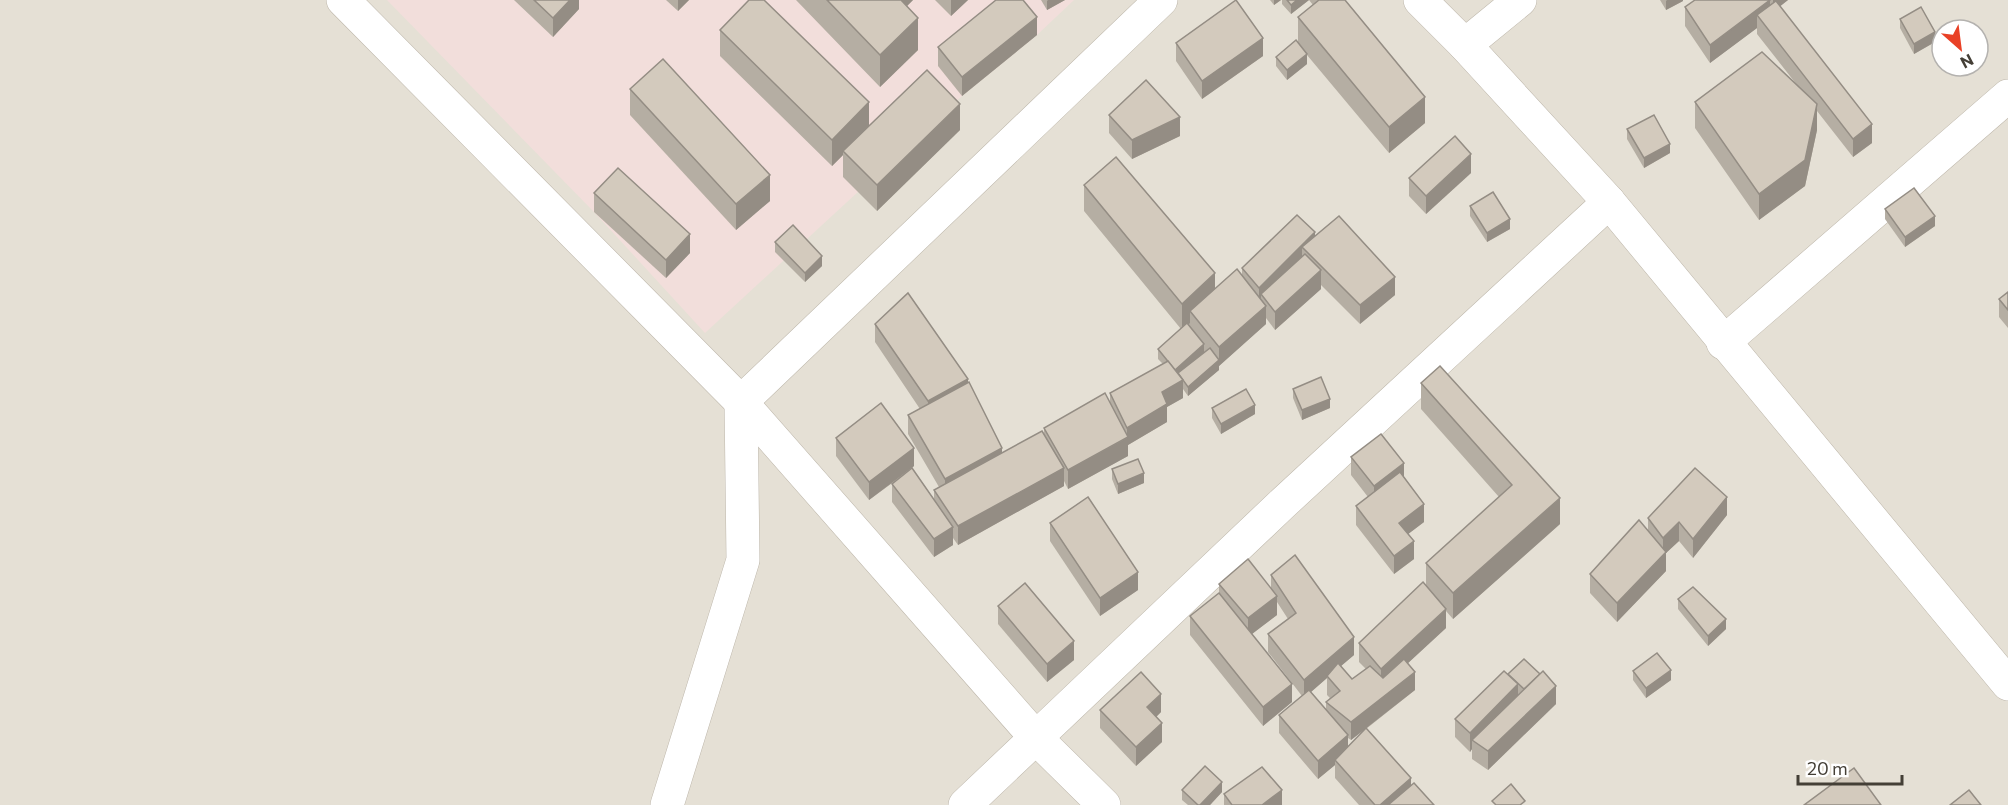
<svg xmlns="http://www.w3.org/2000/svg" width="2008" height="805" font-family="Commissioner,sans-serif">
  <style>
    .residential { fill: #e5e0d5; fill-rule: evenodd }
    .medical { fill: #f2dedb }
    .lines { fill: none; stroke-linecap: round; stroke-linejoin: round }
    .minor-casing { stroke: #bdb6aa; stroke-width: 34 }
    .minor { stroke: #fff; stroke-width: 33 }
    .wall { fill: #b5aea3; fill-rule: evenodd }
    .shaded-wall { fill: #948d84 }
    .building { fill: #d3cabd; stroke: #948d84; stroke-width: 1.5 }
  </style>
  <rect width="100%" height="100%" fill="#f2eee7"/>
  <path class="residential" d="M0 0H2008V805H0ZM1942 30H1978V66H1942Z"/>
  <path class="medical" d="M387 0H1074L1037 35 962 96 705 333 594 212Z"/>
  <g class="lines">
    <defs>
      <g id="minor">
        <path d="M343 0 741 402 1037 739 1104 805"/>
        <path d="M1420 0 1465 45 1609 202 2008 684"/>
        <path d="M1465 45 1520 0"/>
        <path d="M1723 343 2008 96"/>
        <path d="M667 805 743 560 741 402 1161 0"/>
        <path d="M965 805 1281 505 1609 202"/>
      </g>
    </defs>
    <use href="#minor" class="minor-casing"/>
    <use href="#minor" class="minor"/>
  </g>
  <g class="wall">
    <path d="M514 0H579V9L553 37Z"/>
    <path d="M666 0H689L678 11Z"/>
    <path d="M796 0H913L907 6 918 50 880 87Z"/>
    <path d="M935 0H968L951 16Z"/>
    <path d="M1041 0H1065L1047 10Z"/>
    <path d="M1270 0H1281L1274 5Z"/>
    <path d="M1282 0H1345L1425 123 1389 153 1307 55V64L1287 80 1276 66V57L1298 43V17L1313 5 1309 0 1291 14 1282 4Z"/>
    <path d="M1660 0H1683V1L1666 10Z"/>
    <path d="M1695 0H1788L1780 6 1872 143 1853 157 1817 111V130L1805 186 1759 220 1695 128V102L1797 85 1757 34V28L1710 63 1685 26V7Z"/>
    <path d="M1900 19 1935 42 1914 54 1900 28Z"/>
    <path d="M720 30 869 126 960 130 877 211 843 177V155L832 166 720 56Z"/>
    <path d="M1037 35 962 96 938 66V47Z"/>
    <path d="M1176 43 1263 56 1202 99 1176 61Z"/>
    <path d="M630 89 770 201 736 230 630 115Z"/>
    <path d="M1109 115 1180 136 1132 159 1109 133Z"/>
    <path d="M1627 129 1670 153 1644 168 1627 139Z"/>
    <path d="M1471 173 1426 214 1409 196V178Z"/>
    <path d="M1084 185 1215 289 1242 275V268L1315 236 1395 295 1360 324 1321 285V289L1275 330 1266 318V324L1219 366V370L1188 396 1183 389V398L1167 407V422L1128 445V456L1068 489 1064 481V486L958 545 953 538V545L934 557 892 502V484L910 470 869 500 836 456V438L914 466 912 468 934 499V490L939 487 908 434V415L920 409 875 342V324L968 383 1002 453 1044 434V428L1110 402V393L1163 364 1158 359V349L1181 329 1084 211Z"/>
    <path d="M594 193 690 253 666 278 594 212Z"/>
    <path d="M1470 206 1510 229 1487 242 1470 216Z"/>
    <path d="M1885 209 1935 226 1905 247 1885 219Z"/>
    <path d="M775 242 822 266 805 282 775 252Z"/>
    <path d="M2008 292V328L1999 317V299Z"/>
    <path d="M1421 383 1560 524 1453 619 1446 611V628L1408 663 1415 690 1366 729 1411 786 1434 805H1359L1335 778V765L1318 779 1279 733V715L1302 696 1268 652V634L1288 619 1277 602V615L1252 634 1292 702 1263 726 1190 635V616L1219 593V584L1271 589V575L1354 655 1341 666 1352 679 1366 669 1359 662V643L1426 586V563L1499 497 1421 409ZM1327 678V695L1330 698 1326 702V709L1311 692ZM1364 730 1348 746V738L1351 740Z"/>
    <path d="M1293 389 1330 408 1302 420 1293 398Z"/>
    <path d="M1212 408 1255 414 1221 434 1212 418Z"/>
    <path d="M1351 457 1404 477 1424 522 1408 534 1414 559 1394 574 1356 525V506L1368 497 1351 475Z"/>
    <path d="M1112 469 1144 483 1118 494 1112 479Z"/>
    <path d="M1727 515 1693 558 1679 541 1666 553V571L1617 622 1590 593V574L1648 531V518Z"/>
    <path d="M1050 523 1138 590 1100 616 1050 541Z"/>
    <path d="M1678 599 1726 629 1708 646 1678 609Z"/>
    <path d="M998 606 1074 660 1047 682 998 624Z"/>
    <path d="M1633 671 1671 680 1646 698 1633 680Z"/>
    <path d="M1508 674 1556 704 1488 770 1472 759V749L1470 752 1455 737V719Z"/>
    <path d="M1100 710 1161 712 1156 717 1162 742 1136 766 1100 728Z"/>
    <path d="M1182 790 1222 792 1210 805H1188L1182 800Z"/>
    <path d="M1224 794 1282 805H1224Z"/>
  </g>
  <g class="shaded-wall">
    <path d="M570 0H579V9L553 37V18Z"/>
    <path d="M678 0H689L678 11Z"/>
    <path d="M891 0H913L891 22Z"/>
    <path d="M951 0H968L951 16Z"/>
    <path d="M1048 0H1065L1047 10V1Z"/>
    <path d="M1274 0H1281L1274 5Z"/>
    <path d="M1297 0H1309L1291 14V5Z"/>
    <path d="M1667 0H1683V1L1666 10V1Z"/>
    <path d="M1770 0V18L1757 15V28L1710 63V45Z"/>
    <path d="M1773 0H1788L1773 12Z"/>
    <path d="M1037 17V35L962 96V77Z"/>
    <path d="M918 18V50L880 87V55Z"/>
    <path d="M1935 32V42L1914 54V44Z"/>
    <path d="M1263 38V56L1202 99V81Z"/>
    <path d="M1307 54V64L1287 80V70Z"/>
    <path d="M1425 97V123L1389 153V127Z"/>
    <path d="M869 102V128L843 151V155L832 166V140Z"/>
    <path d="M960 104V130L877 211V185Z"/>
    <path d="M1817 104V130L1805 186 1759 220V194Z"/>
    <path d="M1180 117V136L1132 159V140Z"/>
    <path d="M1872 124V143L1853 157V139Z"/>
    <path d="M1670 144V153L1644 168V158Z"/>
    <path d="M1471 154V173L1426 214V196Z"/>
    <path d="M770 175V201L736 230V204Z"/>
    <path d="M1935 216V226L1905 247V237Z"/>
    <path d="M1510 219V229L1487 242V233Z"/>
    <path d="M1315 232V250L1302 247V263L1261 294V305L1259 307V288Z"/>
    <path d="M690 234V253L666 278V260Z"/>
    <path d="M822 256V266L805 282V273Z"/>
    <path d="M1321 270V289L1275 330V312Z"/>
    <path d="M1215 273V299L1190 311V323L1182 330V304Z"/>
    <path d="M1395 277V295L1360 324V305Z"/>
    <path d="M1266 306V324L1219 366V370L1188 396V387L1219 360V347Z"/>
    <path d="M1204 344V353L1178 376 1175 370Z"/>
    <path d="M968 379V397L928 419V401Z"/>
    <path d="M1183 380V398L1167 407V422L1128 445V456L1068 489V470L1127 438V428L1162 392Z"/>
    <path d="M1330 399V408L1302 420V410Z"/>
    <path d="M1255 405V414L1221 434V424Z"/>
    <path d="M914 448V466L869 500V482Z"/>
    <path d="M1002 448V466L945 497V479Z"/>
    <path d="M1404 463V481L1374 505V486Z"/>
    <path d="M1064 468V486L958 545V526Z"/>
    <path d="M1144 473V483L1118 494V484Z"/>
    <path d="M1727 497V515L1693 558V539Z"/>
    <path d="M1560 498V524L1453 619V593Z"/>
    <path d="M1424 504V522L1399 541V523Z"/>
    <path d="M1679 522V541L1666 553V571L1617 622V603L1663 555V538Z"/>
    <path d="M953 527V545L934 557V539Z"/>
    <path d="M1414 541V559L1394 574V556Z"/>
    <path d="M1138 572V590L1100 616V598Z"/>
    <path d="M1277 596V615L1248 637V618Z"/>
    <path d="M1446 609V628L1381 688V669Z"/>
    <path d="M1726 619V629L1708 646V636Z"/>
    <path d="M1354 637V655L1328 677 1327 676V678L1304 698V680Z"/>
    <path d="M1074 641V660L1047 682V664Z"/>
    <path d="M1671 670V680L1646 698V688Z"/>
    <path d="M1415 672V690L1351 740V722Z"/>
    <path d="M1292 684V702L1263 726V707Z"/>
    <path d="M1518 684V703L1472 740V749L1470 752V733Z"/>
    <path d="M1556 686V704L1488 770V751Z"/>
    <path d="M1161 694V712L1147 726V707Z"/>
    <path d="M1162 723V742L1136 766V747Z"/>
    <path d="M1348 735V754L1335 760V765L1318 779V761Z"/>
    <path d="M1411 778V797L1401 805H1380Z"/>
    <path d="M1222 782V792L1210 805H1200Z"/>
    <path d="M1282 790V805H1262Z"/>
  </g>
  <g class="building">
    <path d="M534 0H570L553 18Z"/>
    <path d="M749 0H764L869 102 832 140 720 30Z"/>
    <path d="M827 0H901L918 18 880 55Z"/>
    <path d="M996 0H1023L1037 17 962 77 938 47Z"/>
    <path d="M1236 0 1263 38 1202 81 1176 43Z"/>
    <path d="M1287 0H1297L1291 5Z"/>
    <path d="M1319 0H1345L1425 97 1389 127 1298 17Z"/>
    <path d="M1695 0H1770L1710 45 1685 7Z"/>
    <path d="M1776 1 1872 124 1853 139 1757 15Z"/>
    <path d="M1921 7 1935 32 1914 44 1900 19Z"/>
    <path d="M1296 40 1307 54 1287 70 1276 57Z"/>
    <path d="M1762 52 1817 104 1805 160 1759 194 1695 102Z"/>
    <path d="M663 59 770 175 736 204 630 89Z"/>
    <path d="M927 70 960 104 877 185 843 151Z"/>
    <path d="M1146 80 1180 117 1132 140 1109 115Z"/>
    <path d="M1654 115 1670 144 1644 158 1627 129Z"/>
    <path d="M1455 136 1471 154 1426 196 1409 178Z"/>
    <path d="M1116 157 1215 273 1182 304 1084 185Z"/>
    <path d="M618 168 690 234 666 260 594 193Z"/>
    <path d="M1914 188 1935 216 1905 237 1885 209Z"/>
    <path d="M1493 192 1510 219 1487 233 1470 206Z"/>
    <path d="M1297 215 1315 232 1259 288 1242 268Z"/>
    <path d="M1339 216 1395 277 1360 305 1302 247Z"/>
    <path d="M793 225 822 256 805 273 775 242Z"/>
    <path d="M1305 254 1321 270 1275 312 1261 294Z"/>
    <path d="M1237 269 1266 306 1219 347 1190 311Z"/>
    <path d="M2008 292V310L1999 299Z"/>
    <path d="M908 293 968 379 928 401 875 324Z"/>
    <path d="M1187 323 1204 344 1175 370 1158 349Z"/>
    <path d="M1210 348 1219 360 1188 387 1178 373Z"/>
    <path d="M1168 361 1183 380 1162 392 1167 404 1127 428 1110 393Z"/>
    <path d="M1440 366 1560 498 1453 593 1426 563 1512 485 1421 383Z"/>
    <path d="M1321 377 1330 399 1302 410 1293 389Z"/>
    <path d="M969 382 1002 448 945 479 908 415Z"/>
    <path d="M1246 389 1255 405 1221 424 1212 408Z"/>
    <path d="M1105 393 1128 437 1068 470 1044 428Z"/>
    <path d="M881 403 914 448 869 482 836 438Z"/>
    <path d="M1042 431 1064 468 958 526 934 490Z"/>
    <path d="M1381 434 1404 463 1374 486 1351 457Z"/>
    <path d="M1138 459 1144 473 1118 484 1112 469Z"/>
    <path d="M912 468 953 527 934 539 892 484Z"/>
    <path d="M1695 468 1727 497 1693 539 1679 522 1663 538 1648 518Z"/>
    <path d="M1400 472 1424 504 1399 523 1414 541 1394 556 1356 506Z"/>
    <path d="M1088 497 1138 572 1100 598 1050 523Z"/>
    <path d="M1639 520 1666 552 1617 603 1590 574Z"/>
    <path d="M1295 555 1354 637 1304 680 1268 634 1296 613 1271 575Z"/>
    <path d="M1248 559 1277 596 1248 618 1219 584Z"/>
    <path d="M1423 582 1446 609 1381 669 1359 643Z"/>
    <path d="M1025 583 1074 641 1047 664 998 606Z"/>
    <path d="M1693 587 1726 619 1708 636 1678 599Z"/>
    <path d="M1219 593 1292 684 1263 707 1190 616Z"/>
    <path d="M1657 653 1671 670 1646 688 1633 671Z"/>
    <path d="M1404 659 1415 672 1351 722 1326 702 1340 691 1327 676 1338 663 1352 679 1370 666 1383 678Z"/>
    <path d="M1524 659 1540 674 1524 689 1508 674Z"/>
    <path d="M1504 671 1518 684 1470 733 1455 719Z"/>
    <path d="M1543 671 1556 686 1488 751 1472 740Z"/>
    <path d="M1141 672 1161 694 1147 707 1162 723 1136 747 1100 710Z"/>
    <path d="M1309 690 1348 735 1318 761 1279 715Z"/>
    <path d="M1366 728 1411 778 1380 805H1375L1335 760Z"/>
    <path d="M1205 766 1222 782 1200 805H1198L1182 790Z"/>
    <path d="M1262 767 1282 790 1262 805H1232L1224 794Z"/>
    <path d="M1854 768 1881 805H1804Z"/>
    <path d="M1414 783 1434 805H1388Z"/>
    <path d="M1511 784 1525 801 1520 805H1496L1492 801Z"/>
    <path d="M1969 790 1981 805H1950Z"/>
  </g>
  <g transform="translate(1960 48) rotate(152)"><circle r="28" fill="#ffffff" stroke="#b4b2af" stroke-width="1.5"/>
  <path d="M0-4.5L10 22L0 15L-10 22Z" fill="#e94126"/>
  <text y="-9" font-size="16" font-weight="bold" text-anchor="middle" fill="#443f36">N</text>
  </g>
  <path d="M1798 775v9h104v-9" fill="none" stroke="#443f36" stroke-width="3"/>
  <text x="1807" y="775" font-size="18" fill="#443f36" stroke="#ffffff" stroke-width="4.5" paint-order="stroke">20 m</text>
</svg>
